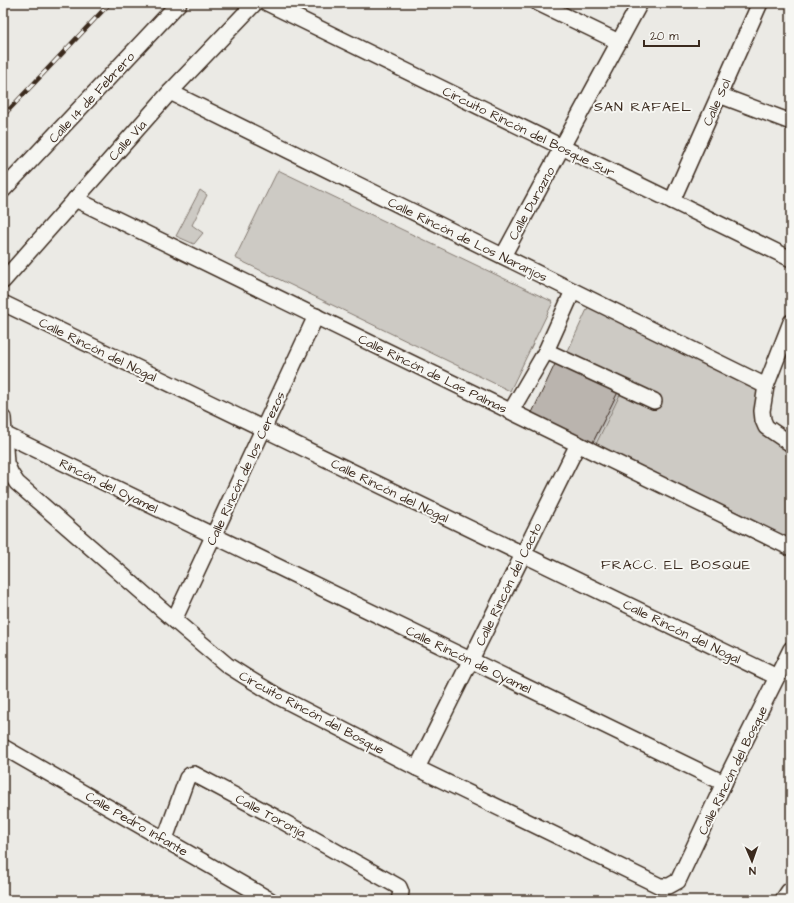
<svg xmlns="http://www.w3.org/2000/svg" width="794" height="903" font-family="'Architects Daughter',sans-serif">
  <style>
    .green { fill: #cdcac4; stroke: #847a71 }
    .building { fill: #bab4ae; stroke: #3b2a1e; filter: url(#shadow) }
    .lines { fill: none; stroke-linecap: round; stroke-linejoin: round }
    .minor-casing { stroke: #3b2a1e; stroke-width: 18 }
    .primary-casing { stroke: #3b2a1e; stroke-width: 25 }
    .minor { stroke: #f6f6f2; stroke-width: 15 }
    .primary { stroke: #f6f6f2; stroke-width: 22 }
    .rail-casing { stroke: #3b2a1e; stroke-width: 4.5 }
    .rail { stroke: #f6f6f2; stroke-width: 3; stroke-dasharray: 9; stroke-linecap: butt }
    .labels { text-anchor: middle; stroke-width: 4; stroke-linejoin: round; paint-order: stroke }
    .street-label { font-size: 13px; fill: #3b2a1e; stroke: #f6f6f2 }
    .neighbourhood-label { font-size: 14px; letter-spacing: 1px; fill: #3b2a1e; stroke: #f6f6f2 }
  </style>
  <defs>
    <filter id="shadow"><feDropShadow dx="3.5" dy="-3.5" stdDeviation="1" flood-color="#0004"/></filter>
  </defs>
  <rect width="100%" height="100%" fill="#ebeae5"/>
  <filter id="ink" filterUnits="userSpaceOnUse"><feTurbulence type="fractalNoise" baseFrequency=".025" numOctaves="2"/><feDisplacementMap in="SourceGraphic" scale="8" xChannelSelector="R" yChannelSelector="G"/><feConvolveMatrix kernelMatrix="1 2 1 2 8 2 1 2 1" color-interpolation-filters="sRGB"/></filter>
  <g filter="url(#ink)">
    <g class="green">
      <path d="M278 170 553 302 510 391 235 258Z"/>
      <path d="M200 190 207 195 192 225 203 233 194 244 176 236Z"/>
      <path d="M589 305 769 394 772 437 791 452V544L595 446 627 380 567 353Z"/>
    </g>
    <path class="building" d="M556 362 618 392 591 446 530 417Z"/>
    <g class="lines">
      <defs>
        <g id="minor">
          <path d="M267 3 791 259"/>
          <path d="M538 3 619 42"/>
          <path d="M170 92 766 386"/>
          <path d="M719 95 791 122"/>
          <path d="M3 190 179 3"/>
          <path d="M75 199 791 548"/>
          <path d="M672 201 760 3"/>
          <path d="M503 256 640 3"/>
          <path d="M3 281 170 92 255 3"/>
          <path d="M3 303 777 677"/>
          <path d="M791 322 766 386 762 411 763 420 766 427 791 444"/>
          <path d="M546 351 654 401"/>
          <path d="M511 411 546 351 573 291"/>
          <path d="M3 418 6 463 11 474 17 483 174 620 227 665 246 677 279 697 417 768 660 886H669L678 881 724 783 791 649"/>
          <path d="M4 434 724 783"/>
          <path d="M174 620 316 316"/>
          <path d="M3 747 270 900"/>
          <path d="M417 768 578 444"/>
          <path d="M165 839 187 778 190 775 194 774 275 817 399 887 401 892 399 900"/>
        </g>
        <path id="primary" d="M787 900 791 894"/>
      </defs>
      <use href="#minor" class="minor-casing"/>
      <use href="#primary" class="primary-casing"/>
      <use href="#minor" class="minor"/>
      <use href="#primary" class="primary"/>
      <defs>
        <path id="rail" d="M3 116 110 3"/>
      </defs>
      <use href="#rail" class="rail-casing"/>
      <use href="#rail" class="rail"/>
    </g>
  </g>
  <g class="labels">
    <g class="street-label">
      <text transform="translate(91 97) rotate(-47)" y="5">Calle 14 de Febrero</text>
      <text transform="translate(716 102) rotate(-66)" y="5">Calle Sol</text>
      <text transform="translate(529 131) rotate(26)" y="5">Circuito Rincón del Bosque Sur</text>
      <text transform="translate(127 140) rotate(-48)" y="5">Calle Vía</text>
      <text transform="translate(531 203) rotate(-61)" y="5">Calle Durazno</text>
      <text transform="translate(468 239) rotate(26)" y="5">Calle Rincón de Los Naranjos</text>
      <text transform="translate(98 349) rotate(26)" y="5">Calle Rincón del Nogal</text>
      <text transform="translate(433 373) rotate(26)" y="5">Calle Rincón de Las Palmas</text>
      <text transform="translate(245 468) rotate(-65)" y="5">Calle Rincón de los Cerezos</text>
      <text transform="translate(109 485) rotate(26)" y="5">Rincón del Oyamel</text>
      <text transform="translate(390 490) rotate(26)" y="5">Calle Rincón del Nogal</text>
      <text transform="translate(508 584) rotate(-64)" y="5">Calle Rincón del Cacto</text>
      <text transform="translate(682 631) rotate(26)" y="5">Calle Rincón del Nogal</text>
      <text transform="translate(469 659) rotate(26)" y="5">Calle Rincón de Oyamel</text>
      <text transform="translate(312 712) rotate(28)" y="5">Circuito Rincón del Bosque</text>
      <text transform="translate(732 770) rotate(-64)" y="5">Calle Rincón del Bosque</text>
      <text transform="translate(271 815) rotate(28)" y="5">Calle Toronja</text>
      <text transform="translate(137 823) rotate(30)" y="5">Calle Pedro Infante</text>
    </g>
    <g class="neighbourhood-label">
      <text x="643" y="111">SAN RAFAEL</text>
      <text x="676" y="569">FRACC. EL BOSQUE</text>
    </g>
  </g>
  <rect width="794" height="903" fill="none" stroke="#f6f6f2" stroke-width="16"/>
  <rect x="8" y="8" width="778" height="887" fill="none" stroke="#3b2a1e" stroke-width="1.5" filter="url(#ink)"/>
  <g transform="translate(752 861) rotate(178)" stroke="#f6f6f2" stroke-width="3" paint-order="stroke">
  <path d="M0-3L7 15L0 10L-7 15Z" fill="#3b2a1e"/>
  <text y="-6" font-size="11" font-weight="bold" text-anchor="middle" fill="#3b2a1e">N</text>
  </g>
  <path d="M644 40v6h55v-6" fill="none" stroke="#3b2a1e" stroke-width="2"/>
  <text x="650" y="40" font-size="12" fill="#3b2a1e" stroke="#f6f6f2" stroke-width="3" paint-order="stroke">20 m</text>
</svg>
